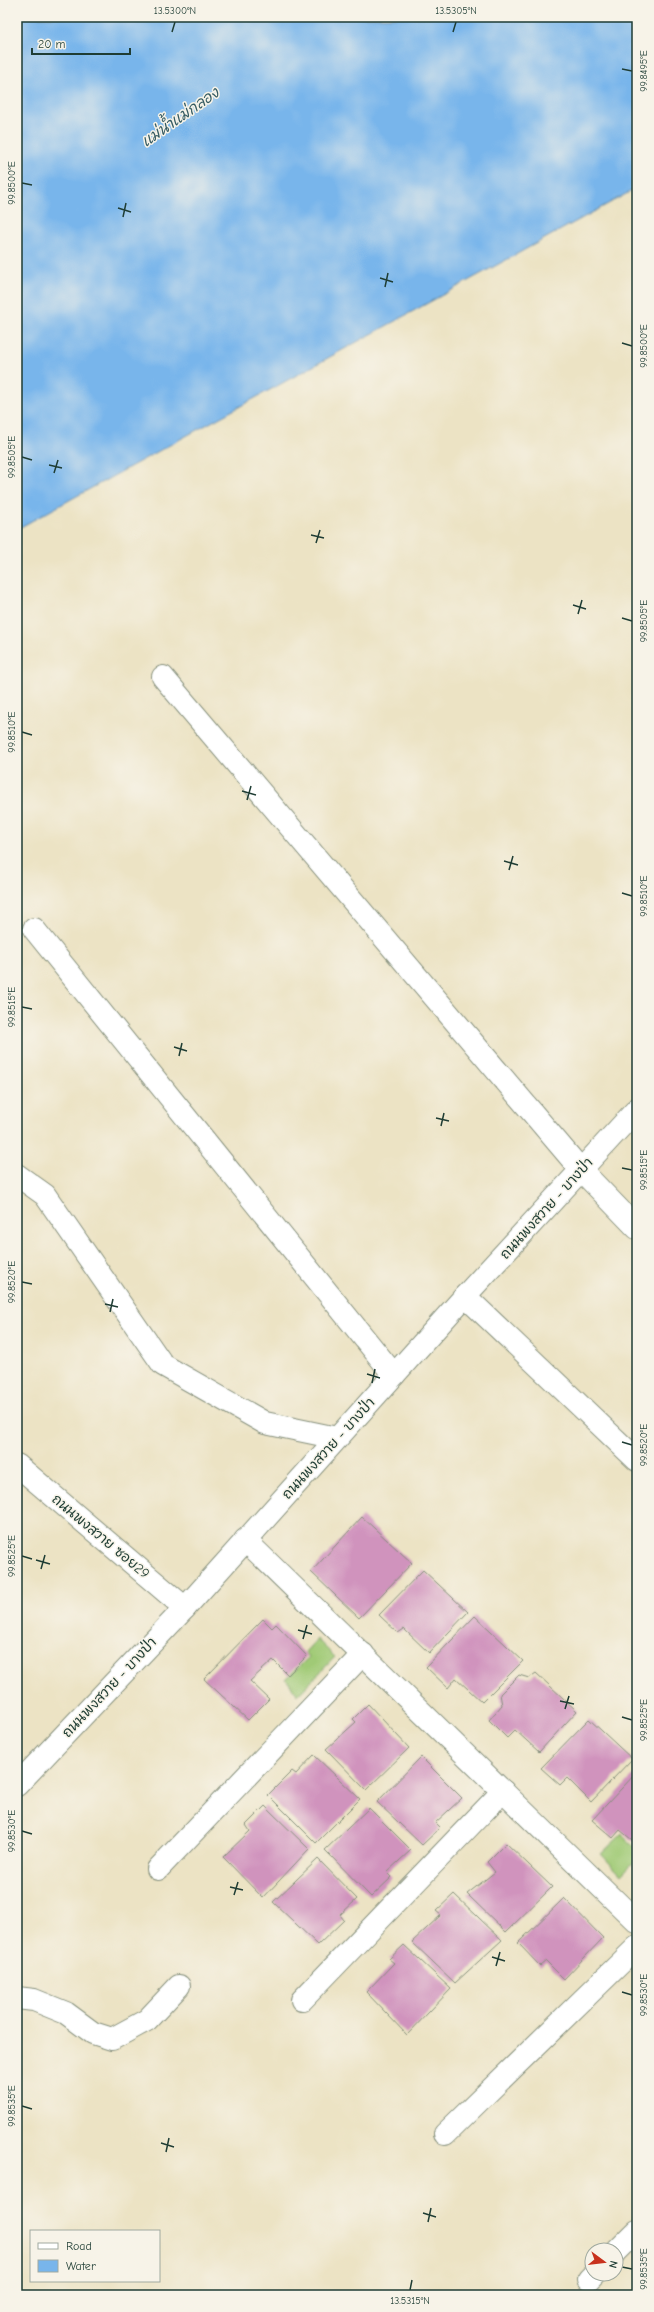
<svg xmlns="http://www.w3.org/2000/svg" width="654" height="2312" font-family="'Comic Neue','Playpen Sans Thai',sans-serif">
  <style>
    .green { fill: #a0ca76; stroke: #608455 }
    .water { fill: #78b5eb; stroke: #4c7990 }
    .building { fill: #d093bd }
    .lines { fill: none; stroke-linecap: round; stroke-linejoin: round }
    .minor-casing { stroke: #86907c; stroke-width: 24 }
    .minor { stroke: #fff; stroke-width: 22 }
    .ticks { fill: none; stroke: #1f3d34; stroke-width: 1.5 }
    .labels { text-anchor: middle; stroke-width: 3; stroke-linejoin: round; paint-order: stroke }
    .street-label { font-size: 14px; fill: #1f3d34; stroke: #f7f3e8 }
    .water-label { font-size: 15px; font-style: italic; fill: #355b62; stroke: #f7f3e8 }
    .neatline { fill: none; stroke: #1f3d34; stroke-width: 1.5 }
    .ticks-label { font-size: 10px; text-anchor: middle; fill: #1f3d34 }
  </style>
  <rect width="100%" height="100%" fill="#f7f3e8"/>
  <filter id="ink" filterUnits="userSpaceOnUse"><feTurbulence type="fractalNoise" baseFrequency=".025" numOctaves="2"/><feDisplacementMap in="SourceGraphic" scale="8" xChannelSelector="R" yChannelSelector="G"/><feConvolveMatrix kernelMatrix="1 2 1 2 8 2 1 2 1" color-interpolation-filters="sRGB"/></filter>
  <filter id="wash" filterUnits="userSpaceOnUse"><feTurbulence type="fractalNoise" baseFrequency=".012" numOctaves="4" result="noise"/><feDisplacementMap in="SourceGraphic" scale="16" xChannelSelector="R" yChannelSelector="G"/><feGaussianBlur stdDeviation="0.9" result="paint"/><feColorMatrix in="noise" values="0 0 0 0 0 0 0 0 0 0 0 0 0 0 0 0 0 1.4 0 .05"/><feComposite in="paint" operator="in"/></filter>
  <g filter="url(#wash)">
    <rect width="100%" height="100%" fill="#ece3c4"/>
    <g class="green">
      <path d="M317 1639 335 1657 298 1695 286 1679 309 1657 305 1652Z"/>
      <path d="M622 1834 637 1849V1859L621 1875 601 1854Z"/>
    </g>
    <path class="water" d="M17 17H637V188L17 529Z"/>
    <g id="blocks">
      <g class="building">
        <path d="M362 1517 412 1563 359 1618 311 1572Z"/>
        <path d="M423 1570 468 1612 429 1653 404 1629 398 1633 379 1615Z"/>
        <path d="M475 1616 523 1661 482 1702 456 1678 448 1688 426 1667Z"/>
        <path d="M263 1619 272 1628 276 1624 307 1656 288 1675 273 1660 250 1681 269 1699 248 1720 204 1679Z"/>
        <path d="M536 1673 577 1711 539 1752 515 1730 507 1738 489 1720 502 1705 500 1694 519 1675 529 1678Z"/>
        <path d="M368 1704 409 1748 366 1790 326 1749 356 1722 353 1719Z"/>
        <path d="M589 1719 632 1759 591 1802 567 1778 560 1785 541 1768Z"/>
        <path d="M314 1755 360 1799 316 1843 268 1795 292 1771 296 1774Z"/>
        <path d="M421 1757 462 1798 435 1823 440 1828 422 1845 377 1802Z"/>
        <path d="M637 1772V1844L620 1830 613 1838 592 1820Z"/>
        <path d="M265 1806 309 1849 263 1898 223 1857 250 1831 246 1825Z"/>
        <path d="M369 1808 411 1850 387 1872 392 1877 371 1897 325 1850Z"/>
        <path d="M506 1843 552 1887 506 1932 467 1894 495 1872 487 1862Z"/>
        <path d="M318 1859 357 1899 340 1915 344 1920 318 1945 273 1902Z"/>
        <path d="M454 1894 502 1940 455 1983 412 1942 441 1915 436 1911Z"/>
        <path d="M564 1898 603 1938 564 1979 546 1961 540 1966 518 1943Z"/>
        <path d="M404 1945 451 1989 407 2035 366 1992 394 1963 389 1959Z"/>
      </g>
    </g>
  </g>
  <g filter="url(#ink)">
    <use href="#blocks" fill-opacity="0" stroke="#86907c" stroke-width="1"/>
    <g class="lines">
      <defs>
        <g id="minor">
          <path d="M163 677 581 1170 637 1228"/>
          <path d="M34 929 394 1375"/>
          <path d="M17 1175 45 1195 163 1365 265 1423 337 1438"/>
          <path d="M465 1296 637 1460"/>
          <path d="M17 1465 185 1608"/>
          <path d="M245 1540 637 1922"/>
          <path d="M17 1785 185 1608 465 1296 637 1109"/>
          <path d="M158 1869 363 1654"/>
          <path d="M17 1998 34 2000 66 2013 93 2033 112 2039 147 2020 179 1986"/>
          <path d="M302 2000 503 1791"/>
          <path d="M445 2134 637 1947"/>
          <path d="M616 2252 637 2231"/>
          <path d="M589 2279 594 2274"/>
        </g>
      </defs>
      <use href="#minor" class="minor-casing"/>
      <use href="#minor" class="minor"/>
    </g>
  </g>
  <path class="ticks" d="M172 32 175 22M453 32 456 22M622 69 632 71M22 183 32 185M118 208 131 212M123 217 126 203M380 278 393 282M385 287 388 273M622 343 632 346M22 457 32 460M49 465 62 468M54 473 58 460M311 535 324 538M316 543 320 530M573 605 586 609M578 614 582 600M622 618 632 621M22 732 32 735M242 791 256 795M247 800 251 786M504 861 518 865M509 870 513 856M622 893 632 896M22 1007 32 1009M174 1047 187 1051M179 1056 182 1043M436 1118 449 1121M441 1126 444 1113M622 1168 632 1170M22 1282 32 1284M105 1304 118 1307M110 1312 113 1299M367 1374 380 1378M372 1383 375 1369M622 1442 632 1445M22 1556 32 1559M36 1560 50 1564M41 1569 45 1555M298 1630 312 1634M303 1639 307 1625M560 1701 574 1704M565 1709 569 1696M622 1717 632 1720M22 1831 32 1834M230 1887 243 1890M234 1895 238 1882M492 1957 505 1961M496 1966 500 1952M622 1992 632 1995M22 2106 32 2109M161 2143 174 2147M166 2152 169 2138M423 2213 436 2217M428 2222 431 2208M622 2267 632 2269M410 2290 412 2280"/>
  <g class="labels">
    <g class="street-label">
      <text transform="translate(546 1208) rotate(-48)" y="5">ถนนพงสวาย - บางป่า</text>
      <text transform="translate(328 1448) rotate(-48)" y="5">ถนนพงสวาย - บางป่า</text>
      <text transform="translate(101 1536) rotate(40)" y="5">ถนนพงสวาย ซอย29</text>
      <text transform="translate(109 1687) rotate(-47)" y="5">ถนนพงสวาย - บางป่า</text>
    </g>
    <g class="water-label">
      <text transform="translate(180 117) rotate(-35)" y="5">แม่น้ำแม่กลอง</text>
    </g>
  </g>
  <rect width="654" height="2312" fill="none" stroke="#f7f3e8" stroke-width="44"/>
  <rect x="30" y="2230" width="130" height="52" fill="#f7f3e8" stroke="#a1aaa0"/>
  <rect x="38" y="2243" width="20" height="6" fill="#ffffff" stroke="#a1aaa0"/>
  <text x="66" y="2250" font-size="12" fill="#1f3d34">Road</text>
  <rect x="38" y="2260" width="20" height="12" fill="#78b5eb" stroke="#a1aaa0"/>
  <text x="66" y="2270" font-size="12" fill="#1f3d34">Water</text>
  <g transform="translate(604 2262) rotate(105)"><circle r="19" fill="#f7f3e8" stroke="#a1aaa0"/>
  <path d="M0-3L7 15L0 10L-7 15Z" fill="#c8321e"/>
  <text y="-6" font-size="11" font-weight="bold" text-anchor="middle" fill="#1f3d34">N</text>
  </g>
  <path d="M32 48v6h98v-6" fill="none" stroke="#1f3d34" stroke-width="2"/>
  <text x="38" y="48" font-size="12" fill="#1f3d34" stroke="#f7f3e8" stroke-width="3" paint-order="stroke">20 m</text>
  <rect x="22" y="22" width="610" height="2268" class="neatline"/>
  <g class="ticks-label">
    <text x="175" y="14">13.5300°N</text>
    <text x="456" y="14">13.5305°N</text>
    <text transform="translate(643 71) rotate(-90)" y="4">99.8495°E</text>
    <text transform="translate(11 183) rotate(-90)" y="4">99.8500°E</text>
    <text transform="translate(643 346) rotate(-90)" y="4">99.8500°E</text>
    <text transform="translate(11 457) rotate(-90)" y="4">99.8505°E</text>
    <text transform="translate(643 621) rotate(-90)" y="4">99.8505°E</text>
    <text transform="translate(11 732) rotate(-90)" y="4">99.8510°E</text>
    <text transform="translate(643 896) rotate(-90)" y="4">99.8510°E</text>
    <text transform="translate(11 1007) rotate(-90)" y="4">99.8515°E</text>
    <text transform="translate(643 1170) rotate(-90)" y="4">99.8515°E</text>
    <text transform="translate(11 1282) rotate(-90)" y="4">99.8520°E</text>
    <text transform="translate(643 1445) rotate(-90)" y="4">99.8520°E</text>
    <text transform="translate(11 1556) rotate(-90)" y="4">99.8525°E</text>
    <text transform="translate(643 1720) rotate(-90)" y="4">99.8525°E</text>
    <text transform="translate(11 1831) rotate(-90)" y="4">99.8530°E</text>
    <text transform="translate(643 1995) rotate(-90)" y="4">99.8530°E</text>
    <text transform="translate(11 2106) rotate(-90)" y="4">99.8535°E</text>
    <text transform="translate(643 2269) rotate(-90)" y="4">99.8535°E</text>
    <text x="410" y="2304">13.5315°N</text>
  </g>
</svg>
